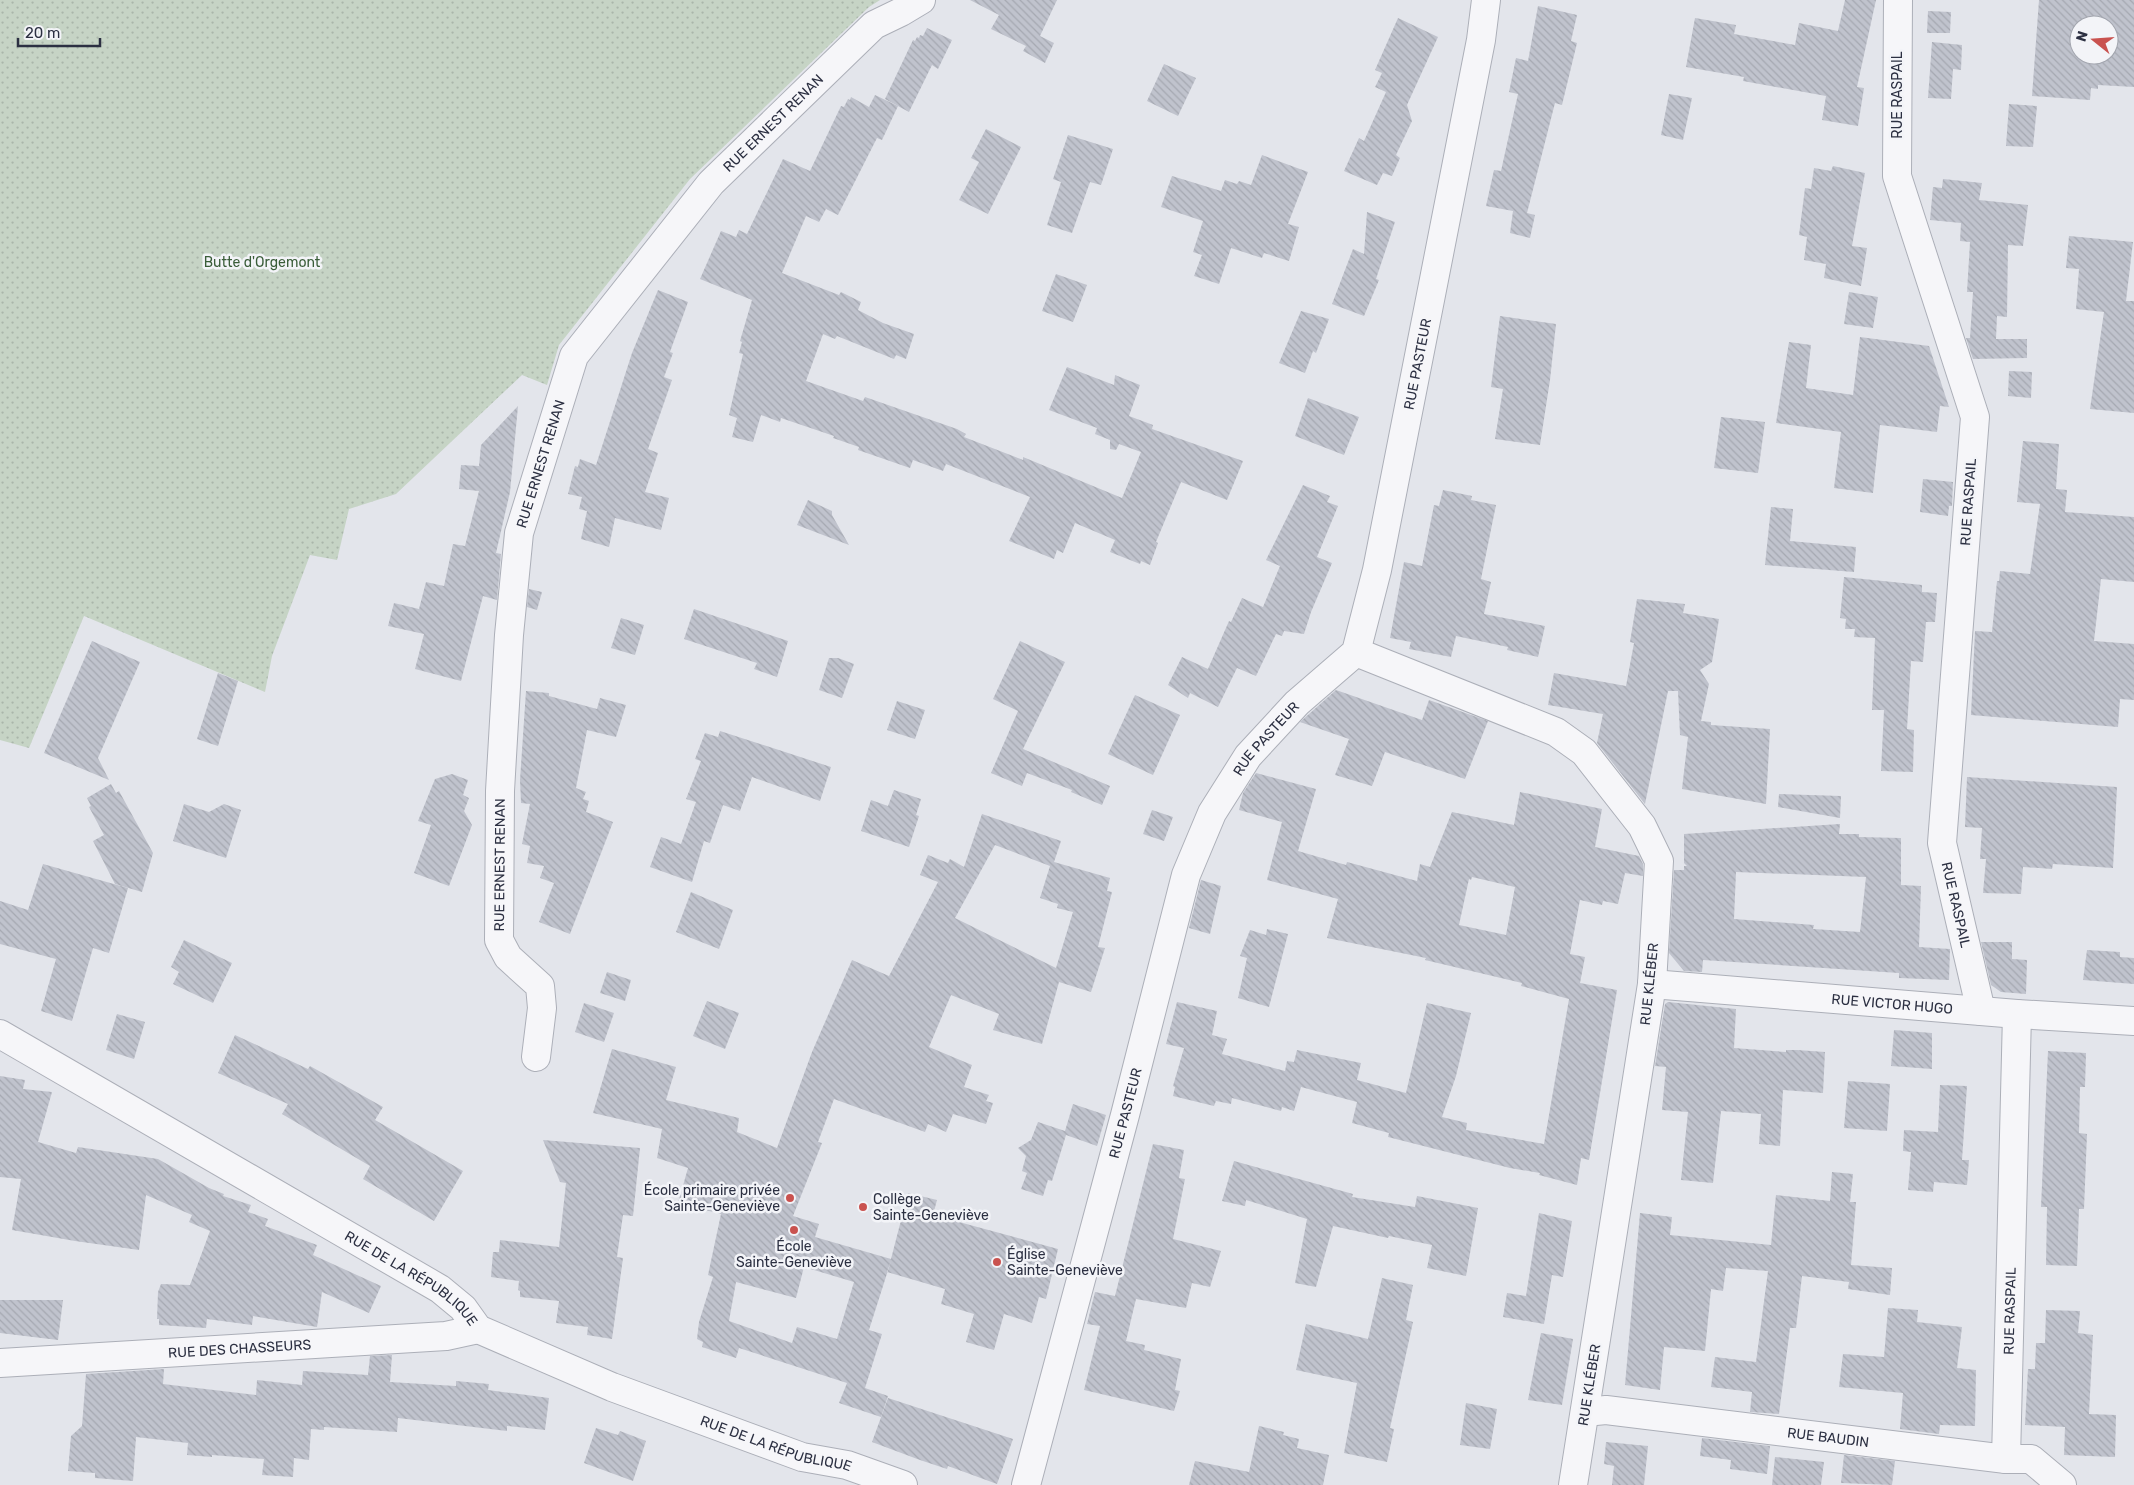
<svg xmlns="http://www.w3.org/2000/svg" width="2134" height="1485" font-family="Rubik,sans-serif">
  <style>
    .park { fill: url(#park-dots) }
    .building { fill: url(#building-back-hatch); fill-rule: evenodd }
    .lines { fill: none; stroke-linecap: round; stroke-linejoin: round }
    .minor-casing { stroke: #acafb8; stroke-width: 30 }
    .minor { stroke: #f6f6f9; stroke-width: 28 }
    .poi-dot { fill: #c9524f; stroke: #f3f4f8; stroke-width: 2 }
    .labels { text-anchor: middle; stroke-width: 5; stroke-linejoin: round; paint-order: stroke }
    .street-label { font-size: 14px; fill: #2c3042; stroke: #f3f4f8 }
    .park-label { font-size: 14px; fill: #3a5d39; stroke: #f3f4f8 }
    .poi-label { font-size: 14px; fill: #2c3042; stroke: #f3f4f8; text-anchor: start }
  </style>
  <defs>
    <pattern id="park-dots" width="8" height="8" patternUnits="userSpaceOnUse" patternTransform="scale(1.25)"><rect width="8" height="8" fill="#c6d4c5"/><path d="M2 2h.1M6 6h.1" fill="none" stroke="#aab6aa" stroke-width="1.8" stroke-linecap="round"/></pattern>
    <pattern id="building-back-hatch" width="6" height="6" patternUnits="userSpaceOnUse" patternTransform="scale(1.25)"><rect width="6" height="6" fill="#c0c3cd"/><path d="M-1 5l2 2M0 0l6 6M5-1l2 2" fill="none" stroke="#a5a8b1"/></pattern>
  </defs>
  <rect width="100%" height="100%" fill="#e3e5eb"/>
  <path class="park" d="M0 0H880L869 7 690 179 559 345 547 385 522 375 396 494 349 509 337 560 310 555 272 656 265 692 84 616 29 748 0 740Z"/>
  <g class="building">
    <path d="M970 0H1057L1040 36 1054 43 1045 63 1023 51 1026 46 991 29 999 15Z"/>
    <path d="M1845 0H1876L1857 87 1864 88 1858 126 1822 120 1826 96 1743 81 1744 77 1686 67 1695 18 1736 25 1734 34 1795 45 1799 23 1838 31Z"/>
    <path d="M2039 0H2134V87L2098 85V89L2091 88 2090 100 2032 96ZM2079 25H2109V55H2079Z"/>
    <path d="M1538 6 1577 15 1571 41 1577 43 1562 105 1555 103 1527 213 1535 215 1530 238 1510 233 1513 211 1486 206 1494 170 1501 171 1518 94 1509 92 1516 58 1528 61Z"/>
    <path d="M1928 11 1951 12 1950 33H1927Z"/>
    <path d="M1398 18 1438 37 1407 105 1412 121 1396 155 1400 158 1392 176 1383 173 1377 185 1344 171 1359 138 1364 141 1386 92 1375 87 1382 73 1375 70Z"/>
    <path d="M927 28 952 40 938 69 932 65 909 112 885 99 913 40 915 41 917 37 919 38 920 35 923 36Z"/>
    <path d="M1932 42 1962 45 1961 70 1953 69 1951 99 1928 98Z"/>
    <path d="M1164 64 1196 78 1178 116 1147 101Z"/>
    <path d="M1669 94 1692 98 1683 140 1661 135Z"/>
    <path d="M875 95 898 106 882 140 877 138 838 215 826 209 819 222 806 216 782 273 839 295 841 292 861 302 858 310 883 323 914 334 906 359 896 355 894 359 837 336 835 339 823 334 806 381 863 401 865 397 957 429 966 434 964 437 1023 460V457L1122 498 1141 452 1119 444 1116 450 1110 449V440L1095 434 1097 428 1049 410 1067 367 1114 385 1115 375 1140 385 1129 416 1153 425 1152 429 1243 461 1227 500 1181 482 1156 542 1158 543 1150 565 1141 561 1140 564 1110 552 1115 540 1075 523 1063 553 1057 550 1054 559 1009 541 1030 497 946 464 943 471 913 460 910 468 858 450 859 447 833 438 834 436 781 418 780 422 761 415 753 442 732 437 737 418 729 415 743 354 739 353 742 342 740 341 752 300 700 279 721 231 736 237 739 230 747 234 783 159 810 171 841 106 844 107 848 99 850 100 851 97 869 107Z"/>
    <path d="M2009 104 2037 106 2033 147 2006 146Z"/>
    <path d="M986 129 1021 147 988 214 959 200 979 162 971 158Z"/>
    <path d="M1068 135 1113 149 1101 185 1090 182 1072 233 1047 225 1061 182 1053 179Z"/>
    <path d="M1262 155 1308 172 1288 224 1299 227 1289 261 1264 253 1262 258 1231 248 1219 284 1194 276 1202 255 1193 252 1203 221 1161 207 1172 176 1221 191 1225 180 1237 184 1239 181 1251 185Z"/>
    <path d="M1833 166 1865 173 1852 246 1867 248 1861 286 1824 278 1826 264 1804 260 1807 237 1799 235 1805 188 1811 189 1814 168 1831 171Z"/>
    <path d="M1943 179 1982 183 1979 200 2028 205 2023 246 2008 245 2007 317 1997 316 1996 339H2027V358L1973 359 1966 338H1970L1973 292H1967L1970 242 1960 241 1961 223 1930 220 1933 187 1942 188Z"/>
    <path d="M1367 212 1395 222 1376 279 1379 280 1364 316 1332 304 1353 249 1364 254Z"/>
    <path d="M2069 236 2133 242 2126 301H2134V413L2090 409 2104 312 2076 309 2079 269 2066 268Z"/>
    <path d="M1056 274 1087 285 1073 322 1042 311Z"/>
    <path d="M658 290 688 302 670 352 673 353 664 377 672 380 648 449 658 453 645 492 669 498 661 530 615 518 609 547 581 539 587 511 579 509 582 497 568 494 575 466 578 467 580 459 596 465 632 353Z"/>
    <path d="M1849 292 1878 297 1873 328 1844 324Z"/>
    <path d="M1301 311 1329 319 1316 353 1313 351 1305 373 1279 363Z"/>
    <path d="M1500 316 1556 324 1550 380 1540 445 1495 439 1503 389 1491 387Z"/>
    <path d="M1860 337 1929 346 1949 407 1940 406 1937 432 1880 425 1873 493 1834 488 1841 432 1776 423 1789 342 1811 345 1806 388 1853 395Z"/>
    <path d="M2009 371 2032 372 2031 398 2008 396Z"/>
    <path d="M1308 398 1359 417 1344 455 1295 436Z"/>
    <path d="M518 406 510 492 496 553 501 554 497 600 483 596 461 681 415 669 424 634 388 626 394 603 419 609 426 582 444 586 453 544 465 546 479 491 459 489 461 465 479 466 481 445Z"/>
    <path d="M1721 417 1765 422 1758 473 1714 468Z"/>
    <path d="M2023 441 2059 444 2056 489 2067 490 2065 512 2134 517V582L2101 579 2094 641 2134 644V700L2120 699 2118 727 1971 715 1975 631 1992 632 1997 581H1999L2000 571 2030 574 2040 504 2017 502Z"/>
    <path d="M1923 479 1953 482 1952 506H1949L1948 516 1920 512Z"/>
    <path d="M1303 485 1330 496 1327 502 1338 506 1317 557 1332 563 1311 612 1304 634 1284 631 1282 636 1276 634 1256 676 1237 668 1218 707 1190 693 1188 698 1168 685 1182 657 1208 669 1229 621 1231 622 1242 598 1263 607 1280 566 1266 560Z"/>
    <path d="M1443 490 1472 496 1471 500 1496 505 1481 579 1491 582 1484 614 1545 626 1538 657 1507 650 1508 647 1456 636 1451 657 1409 649 1411 642 1390 638 1404 562 1422 566 1434 505 1439 506Z"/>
    <path d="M808 500 832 511V515L849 545 797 525Z"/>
    <path d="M1771 507 1793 509 1790 541 1856 547 1854 572 1765 565Z"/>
    <path d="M1844 577 1922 585V592L1937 593 1935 622H1926L1923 662 1911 661 1907 729 1914 730 1913 772 1881 771 1884 710H1872L1875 638 1854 637 1855 629H1845L1846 619 1840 618Z"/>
    <path d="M529 589 542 592 537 610 527 607Z"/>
    <path d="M1637 599 1685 604 1683 613 1719 619 1712 662 1700 670 1709 684 1701 721 1711 722V725L1770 729 1766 804 1682 789 1688 737 1680 735 1678 691H1668L1645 804 1597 743 1603 714 1548 705 1554 673 1626 686 1634 643 1630 642Z"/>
    <path d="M694 609 788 641 777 677 754 669 757 663 684 639Z"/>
    <path d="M621 618 644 625 635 655 611 648Z"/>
    <path d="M92 641 140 662 98 758 109 780 44 753Z"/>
    <path d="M1020 641 1065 662 1023 749 1110 786 1102 805 1071 792 1072 790 1027 773 1022 786 991 773 1018 711 993 699Z"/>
    <path d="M829 658H838L854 664 842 698 819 690Z"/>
    <path d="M218 673 238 681 218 746 197 739Z"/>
    <path d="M1336 690 1422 720 1429 700 1488 721 1465 779 1385 752 1372 786 1335 775 1349 739 1300 722Z"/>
    <path d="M526 691 549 693V696L597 709 600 698 626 705 616 737 587 730 576 788 586 792 583 799 589 801 586 812 613 822 570 934 539 922 554 883 540 878 544 866 527 863 530 846 522 844 530 804 521 803 520 780Z"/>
    <path d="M1135 695 1180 715 1153 775 1108 754Z"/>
    <path d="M897 701 925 710 915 739 887 730Z"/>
    <path d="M720 731 831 767 820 801 752 777 740 811 723 805 710 843 704 841 692 882 650 867 661 837 681 844 696 802 686 799 701 761 695 759 705 733 718 737Z"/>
    <path d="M1256 773 1316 789 1298 851 1346 865 1347 862 1417 881 1420 864 1430 867 1452 812 1514 825 1520 792 1602 809 1595 847 1639 856 1643 864V876L1625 873 1618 904 1603 901 1602 905 1580 900 1570 954 1585 957 1580 983 1617 990 1589 1160 1581 1158 1577 1185 1539 1175 1540 1173 1510 1168 1388 1137 1389 1133 1352 1123 1357 1102 1301 1087 1294 1111 1282 1107 1281 1111 1232 1098 1231 1104 1216 1101 1214 1106 1173 1096 1175 1087 1173 1086 1184 1048 1166 1044 1177 1002 1217 1011 1212 1035 1227 1039 1222 1054 1285 1071 1287 1061 1294 1062 1297 1050 1361 1063 1357 1080 1406 1093 1427 1003 1471 1013 1456 1076 1442 1117 1467 1123 1466 1130 1544 1144 1569 999 1521 986 1522 983 1425 960 1426 958 1327 938 1338 899 1267 880 1282 822 1239 810 1243 793ZM1472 877 1515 887 1506 935 1459 925 1469 879 1471 880Z"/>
    <path d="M452 774 468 780 463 795 469 798 464 811 472 825 449 886 414 873 431 825 418 821 435 779Z"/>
    <path d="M1967 777 2117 787 2113 868 2053 864 2052 869 2023 867 2021 894 1983 893 1986 859H1980L1982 828 1965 827Z"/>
    <path d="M111 784 116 793 119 791 153 853 142 892 115 884 93 841 104 835 89 807 91 806 87 798Z"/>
    <path d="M894 790 921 799 916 815 919 816 909 847 861 831 871 800 888 806Z"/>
    <path d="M1779 794 1841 796 1840 818 1778 807Z"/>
    <path d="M184 804 209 812 224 804 241 810 226 858 173 841Z"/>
    <path d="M1152 810 1173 817 1164 841 1143 834Z"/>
    <path d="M982 814 1061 841 1054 862 1110 878 1107 891 1112 892 1098 947 1105 948 1091 992 1059 982 1042 1044 993 1030 999 1014 951 995 929 1047 972 1065 964 1087 989 1095 986 1101 993 1103 986 1124 953 1114 946 1132 928 1124 925 1132 834 1099 818 1142 822 1143 793 1216 819 1224 815 1237 891 1259 908 1193 937 1200 933 1215 1058 1249 1046 1299 1039 1297 1032 1323 1004 1314 994 1350 966 1342 974 1314 941 1304 945 1289 887 1272 891 1261 869 1330 882 1334 865 1388 888 1396 881 1417 839 1403 847 1383 739 1348 736 1358 702 1347 703 1342 697 1339 699 1322 713 1277 708 1275 721 1214 678 1203 688 1168 657 1158 662 1129 593 1113 612 1049 676 1067 666 1100 739 1118 737 1132 777 1148 812 1052 852 960 889 976 938 882 920 875 928 855 948 863 950 859 964 867ZM995 845 1050 866 1040 898 1058 904 1057 908 1073 912 1056 968 955 918ZM804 1267 854 1282 837 1339 797 1327 792 1343 729 1321 736 1282 796 1298Z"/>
    <path d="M1840 824 1839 834H1859V837L1901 838V885L1921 886 1919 947 1950 949 1949 980 1899 978V973L1703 960 1702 972 1684 971 1669 953 1674 870H1684V866H1687L1684 863V834ZM1736 872 1866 877 1860 932 1813 929 1814 925 1734 919Z"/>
    <path d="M43 864 128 888 109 953 93 948 72 1021 41 1011 56 959 0 944V901L28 910Z"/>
    <path d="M1201 880 1221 886 1210 934 1189 928Z"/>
    <path d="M691 892 733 910 719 949 676 932Z"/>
    <path d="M1267 929 1288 934 1269 1007 1238 998 1247 958 1240 956 1250 930 1266 935Z"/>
    <path d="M184 940 232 963 213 1003 173 984 179 972 171 967Z"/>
    <path d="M1981 942H2012V959L2027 960 2026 994 2001 992 1991 985Z"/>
    <path d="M2087 950 2120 952V957L2134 958V984L2083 980Z"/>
    <path d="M607 972 631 980 625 1001 600 993Z"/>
    <path d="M707 1001 739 1013 725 1049 693 1036Z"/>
    <path d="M1668 1002 1736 1009 1734 1048 1786 1052V1050H1797L1825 1052 1823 1093 1783 1090 1780 1146 1759 1144 1761 1114 1721 1111 1713 1183 1681 1180 1688 1112 1662 1110 1666 1067 1655 1066 1665 1004Z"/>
    <path d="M584 1003 614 1013 604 1042 575 1032Z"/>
    <path d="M117 1014 145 1022 134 1059 106 1050Z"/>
    <path d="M1894 1030 1932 1033V1069L1891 1066Z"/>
    <path d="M235 1035 308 1069 310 1066 383 1107 375 1120 463 1171 434 1221 363 1179 370 1166 282 1114 288 1104 218 1073Z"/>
    <path d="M2048 1051 2086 1053 2085 1087H2080L2079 1133 2087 1134 2084 1209H2079L2077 1266 2046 1265 2047 1207H2041Z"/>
    <path d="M0 1076 25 1080 23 1089 52 1092 38 1142 76 1153 78 1147 158 1159 209 1188 224 1194 223 1196 251 1205 248 1212 268 1219 265 1226 317 1245 313 1255 381 1286 369 1313 322 1292 317 1327 253 1316 252 1325 207 1319 206 1328 159 1325V1319H157L158 1292 161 1284 190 1285 210 1231 189 1222 192 1215 146 1195 139 1250 75 1241 12 1230 21 1179 0 1177Z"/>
    <path d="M1848 1081 1890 1084 1887 1131 1844 1128Z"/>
    <path d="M1940 1085 1967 1086 1962 1160H1969L1967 1185 1934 1182 1933 1192 1908 1190 1911 1152 1903 1151 1904 1130 1938 1132Z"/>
    <path d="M1073 1104 1106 1115 1097 1146 1066 1135 1052 1181 1048 1180 1043 1196 1021 1189 1027 1173 1022 1171 1026 1156 1018 1148 1031 1140 1038 1122 1065 1131Z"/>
    <path d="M543 1140 640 1148 633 1216 623 1215 617 1257 623 1258 612 1339 587 1335 588 1327 556 1323 559 1301 520 1297V1291L518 1290 519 1281 491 1277 493 1252H499L500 1240 559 1247 566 1183 560 1182Z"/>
    <path d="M1153 1144 1184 1150 1179 1178 1185 1179 1173 1239 1221 1251 1210 1287 1192 1283 1186 1308 1136 1299 1126 1341 1145 1345 1144 1350 1181 1359 1175 1390 1180 1391 1174 1411 1084 1390 1100 1326 1087 1324 1095 1292 1115 1296Z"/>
    <path d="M1234 1161 1353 1194 1352 1197 1415 1207 1417 1196 1478 1208 1466 1276 1427 1268 1432 1245 1389 1236 1388 1238 1333 1226 1316 1287 1295 1283 1307 1219 1246 1200 1245 1206 1222 1201Z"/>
    <path d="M1832 1172 1853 1174 1850 1202H1856L1851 1265 1892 1268 1890 1295 1848 1289 1849 1282 1802 1276 1796 1328H1790L1779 1414 1750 1412 1752 1392 1711 1387 1715 1357 1756 1362 1768 1271 1726 1268 1723 1291 1711 1289 1705 1351 1664 1347 1660 1390 1625 1385 1640 1213 1672 1217 1670 1235 1771 1245 1776 1195 1830 1201Z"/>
    <path d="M1539 1213 1572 1221 1563 1277 1552 1275 1544 1324 1503 1317 1507 1293 1526 1296Z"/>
    <path d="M1382 1278 1413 1285 1406 1320 1413 1322 1390 1428 1394 1429 1387 1462 1344 1453 1357 1383 1296 1370 1306 1324 1368 1339Z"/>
    <path d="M0 1300H63L58 1340 0 1333Z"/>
    <path d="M1888 1308 1918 1310 1917 1322 1962 1327 1957 1368 1976 1370 1975 1426 1940 1425 1939 1434 1900 1429 1903 1393 1839 1387 1843 1354 1884 1357Z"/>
    <path d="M2046 1310 2080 1311 2078 1333 2093 1335 2089 1414 2116 1415 2115 1457 2064 1455 2065 1427 2025 1425 2028 1369H2035L2036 1343H2045Z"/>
    <path d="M1541 1333 1573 1339 1562 1405 1528 1400Z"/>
    <path d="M392 1355 390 1382 456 1386V1381L489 1384 488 1390 549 1398 545 1430 507 1426V1431L398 1418 397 1432 324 1427V1430L311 1429 309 1460 294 1458 293 1477 262 1475 264 1459 212 1455V1457L187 1455 188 1443 136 1437 133 1481 95 1478V1473L68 1471 71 1436 82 1426 86 1374 164 1369 163 1384 256 1395 257 1380 302 1385 303 1371 368 1375 370 1356Z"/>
    <path d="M888 1398 1013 1439 997 1484 948 1466 947 1469 920 1460 872 1442Z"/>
    <path d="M1466 1403 1497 1409 1490 1449 1460 1445Z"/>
    <path d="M1259 1426 1284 1432 1283 1435 1299 1439 1297 1448 1329 1455 1323 1485H1189L1195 1461 1249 1472Z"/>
    <path d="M596 1428 618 1435 620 1431 646 1441 633 1481 584 1463Z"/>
    <path d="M1702 1438 1770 1446 1767 1474 1730 1469 1731 1460 1700 1456Z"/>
    <path d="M1606 1442 1648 1446 1644 1485H1612L1614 1466 1604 1464Z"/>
    <path d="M1844 1455 1895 1461 1892 1485 1841 1483Z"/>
    <path d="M1775 1457 1824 1462 1821 1485H1772Z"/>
  </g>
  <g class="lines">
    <defs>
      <g id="minor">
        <path id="s1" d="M1898 0 1897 176 1975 417 1942 843 1981 1011"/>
        <path d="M1356 652 1556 732 1584 752 1642 826 1659 861 1652 984 1573 1485"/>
        <path id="s2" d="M1652 984 2017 1014 2134 1021"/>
        <path id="s3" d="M0 1034 440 1289 463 1308 478 1329 612 1387 802 1457 847 1465 903 1485"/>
        <path id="s4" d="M536 1057 542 1008 540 986 508 957 499 940 500 791 509 635 519 533 574 356 711 183 874 25 901 12 921 0"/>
        <path id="s5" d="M0 1363 446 1336 478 1329"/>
        <path id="s6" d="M1585 1412 1606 1410 2006 1459H2031L2062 1485"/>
        <path id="s7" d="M2006 1459 2017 1014"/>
        <path id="s8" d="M1026 1485 1125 1115 1186 875 1212 813 1248 756 1297 703 1356 652 1377 570 1481 40 1486 0"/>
      </g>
    </defs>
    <use href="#minor" class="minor-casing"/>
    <use href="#minor" class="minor"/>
  </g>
  <g class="poi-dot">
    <circle cx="790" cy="1198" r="5"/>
    <circle cx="863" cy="1207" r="5"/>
    <circle cx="794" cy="1230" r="5"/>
    <circle cx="997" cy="1262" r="5"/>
  </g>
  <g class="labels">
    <g class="street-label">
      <text transform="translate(1897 95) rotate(-90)" y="5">RUE RASPAIL</text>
      <text dy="5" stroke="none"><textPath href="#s4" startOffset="1034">RUE ERNEST RENAN</textPath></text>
      <text dy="5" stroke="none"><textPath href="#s8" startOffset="1210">RUE PASTEUR</textPath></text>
      <text dy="5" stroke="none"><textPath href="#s4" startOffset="614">RUE ERNEST RENAN</textPath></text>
      <text transform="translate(1968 502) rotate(-86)" y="5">RUE RASPAIL</text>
      <text dy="5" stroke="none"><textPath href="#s8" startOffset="790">RUE PASTEUR</textPath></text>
      <text dy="5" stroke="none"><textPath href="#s4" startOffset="209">RUE ERNEST RENAN</textPath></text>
      <text dy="5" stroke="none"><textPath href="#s1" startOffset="920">RUE RASPAIL</textPath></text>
      <text transform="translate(1649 984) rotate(-84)" y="5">RUE KLÉBER</text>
      <text dy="5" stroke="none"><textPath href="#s2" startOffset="241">RUE VICTOR HUGO</textPath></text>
      <text dy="5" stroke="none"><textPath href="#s8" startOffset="385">RUE PASTEUR</textPath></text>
      <text dy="5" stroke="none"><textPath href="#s3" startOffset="479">RUE DE LA RÉPUBLIQUE</textPath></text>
      <text dy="5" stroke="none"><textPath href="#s7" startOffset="148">RUE RASPAIL</textPath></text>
      <text dy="5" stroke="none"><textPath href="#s5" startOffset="240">RUE DES CHASSEURS</textPath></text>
      <text transform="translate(1589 1385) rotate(-81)" y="5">RUE KLÉBER</text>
      <text dy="5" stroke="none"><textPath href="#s6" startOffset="245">RUE BAUDIN</textPath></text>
      <text dy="5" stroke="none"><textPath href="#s3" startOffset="884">RUE DE LA RÉPUBLIQUE</textPath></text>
    </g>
    <g class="park-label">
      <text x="262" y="267">Butte d'Orgemont</text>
    </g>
    <g class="poi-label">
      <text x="780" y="1195" text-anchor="end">École primaire privée<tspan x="780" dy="16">Sainte-Geneviève</tspan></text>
      <text x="873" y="1204">Collège<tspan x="873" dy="16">Sainte-Geneviève</tspan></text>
      <text x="794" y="1251" text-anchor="middle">École<tspan x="794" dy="16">Sainte-Geneviève</tspan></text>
      <text x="1007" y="1259">Église<tspan x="1007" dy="16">Sainte-Geneviève</tspan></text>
    </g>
  </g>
  <g transform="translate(2094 40) rotate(287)"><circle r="24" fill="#f3f4f8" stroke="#a3a6af"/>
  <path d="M0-4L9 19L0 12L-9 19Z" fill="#c9524f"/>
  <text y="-8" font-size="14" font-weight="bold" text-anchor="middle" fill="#2c3042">N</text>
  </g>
  <path d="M18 38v8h82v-8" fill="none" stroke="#2c3042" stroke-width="2.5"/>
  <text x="25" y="38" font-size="15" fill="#2c3042" stroke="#f3f4f8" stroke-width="4" paint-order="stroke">20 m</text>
</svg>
